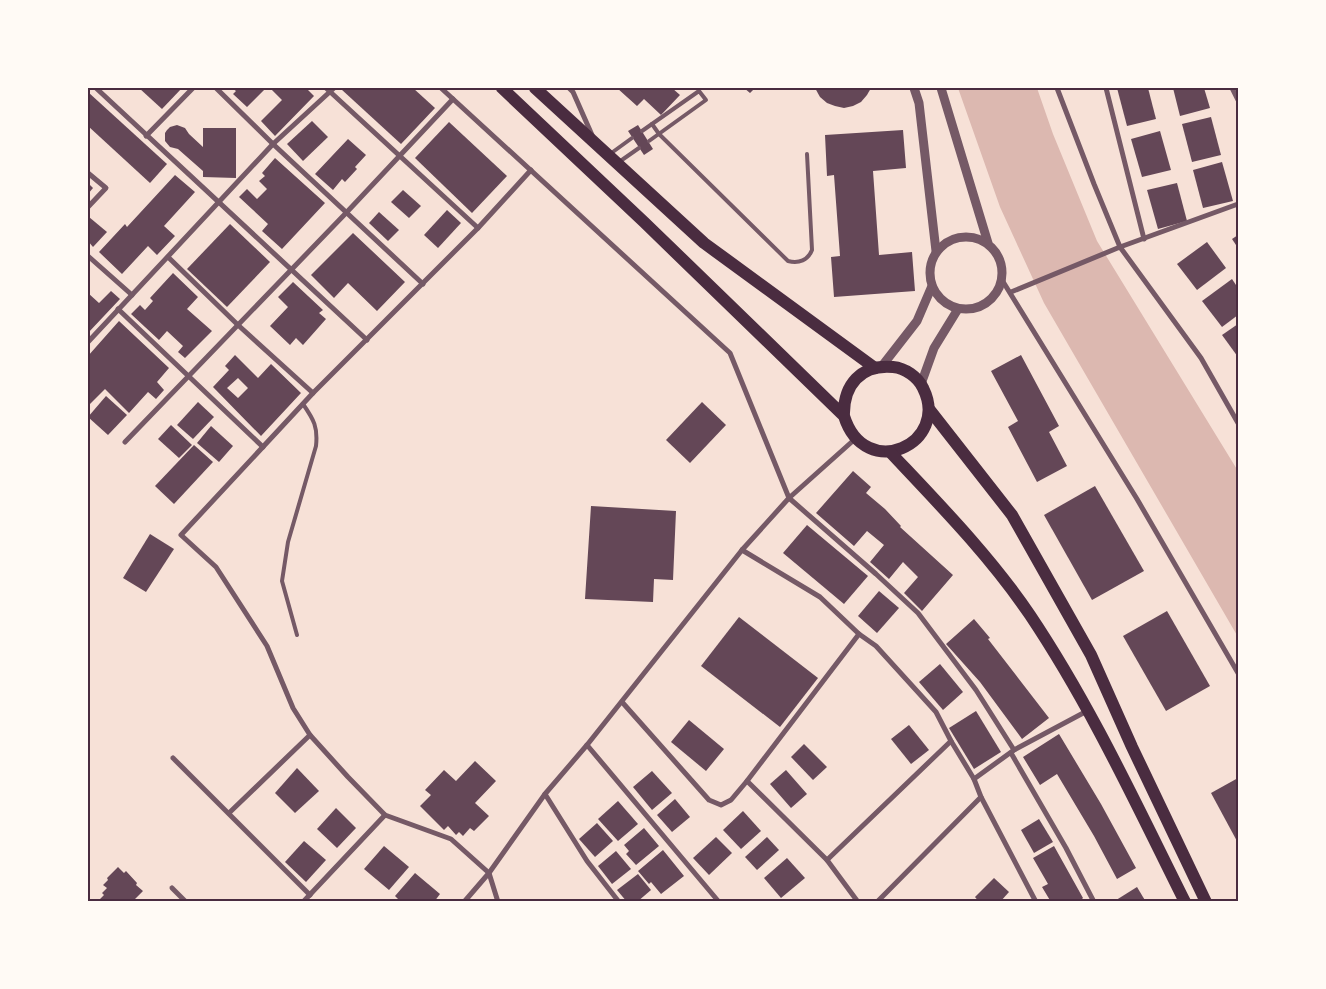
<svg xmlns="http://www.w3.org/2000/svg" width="1326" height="989" font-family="'Open Sans',sans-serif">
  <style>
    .water { fill: #dcb8b0 }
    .building { fill: #644757; fill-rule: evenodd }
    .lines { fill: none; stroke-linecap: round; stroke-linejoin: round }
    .service { stroke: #755966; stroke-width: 4 }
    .minor { stroke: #755966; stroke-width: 5 }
    .tertiary { stroke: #755966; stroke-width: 9 }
    .trunk { stroke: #4a2c40; stroke-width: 12 }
    .neatline { fill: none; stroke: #4a2c40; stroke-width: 2 }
  </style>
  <rect width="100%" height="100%" fill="#f7e1d7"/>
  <path class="water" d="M958 88H1037L1053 134 1097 241 1238 471V637L1044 303 1000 207Z"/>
  <g class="building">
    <path d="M139 88H182L162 109Z"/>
    <path d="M232 88H266L247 107 233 94 236 91Z"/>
    <path d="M270 88H306L314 96 275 136 261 121 282 100Z"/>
    <path d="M342 88H413L435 108 401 144 341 89Z"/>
    <path d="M617 88H672L680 95 661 115 644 99 637 106Z"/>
    <path d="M738 88H755L750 93 744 88 742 90Z"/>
    <path d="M815 88H871L867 95 861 102 853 106 844 108 835 106 827 103 820 97Z"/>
    <path d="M1117 88H1148L1156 119 1127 126Z"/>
    <path d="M1173 88H1204L1210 108 1180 116Z"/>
    <path d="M88 92 167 164 150 183 88 126Z"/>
    <path d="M1211 117 1221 155 1192 162 1182 124Z"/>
    <path d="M312 121 328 137 303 161 287 144Z"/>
    <path d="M449 122 507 176 472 213 415 158Z"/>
    <path d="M177 125 185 128 189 134 203 147V128H236V178L203 177V171L178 149 170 147 165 141V133L167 130 170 127Z"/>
    <path d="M638 125 653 149 644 155 628 131Z"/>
    <path d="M903 130 906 168 873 171 879 255 912 252 915 291 834 297 831 257 840 256 834 175 827 176 825 135Z"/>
    <path d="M1160 131 1171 170 1142 177 1131 139Z"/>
    <path d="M348 139 366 155 355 167 357 169 345 182 342 179 333 190 315 174Z"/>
    <path d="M275 158 325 203 282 249 262 231 268 224 239 197 247 189 257 199 267 189 259 181 265 176 262 173Z"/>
    <path d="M1222 162 1233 201 1203 208 1193 170Z"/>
    <path d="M175 175 195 192 164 226 175 236 157 255 148 246 122 274 99 252 125 224 127 227Z"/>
    <path d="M88 183 93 188 88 194Z"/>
    <path d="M1177 183 1187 221 1158 229 1147 190Z"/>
    <path d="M403 190 421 206 409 218 391 202Z"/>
    <path d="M447 210 461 223 438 248 424 235Z"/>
    <path d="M379 212 399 230 388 241 369 223Z"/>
    <path d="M89 217 107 232 93 247 88 241V219Z"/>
    <path d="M230 224 270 262 227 307 187 269Z"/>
    <path d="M353 233 405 282 377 311 348 283 334 298 311 275Z"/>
    <path d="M1238 235V248L1232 239Z"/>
    <path d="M1207 242 1226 268 1197 290 1177 264Z"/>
    <path d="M173 273 198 297 187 309 212 331 185 358 178 352 183 346 167 331 159 340 131 314 140 305 145 310 153 301 150 298Z"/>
    <path d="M1232 279 1238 288V315L1222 327 1202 301Z"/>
    <path d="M293 282 323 310 319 313 326 319 303 345 296 338 290 345 270 326 288 307 278 297Z"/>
    <path d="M111 291 120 299 88 333V293L99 303Z"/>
    <path d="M119 321 169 368 157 382 164 390 156 399 148 392 129 413 105 389 88 406V356Z"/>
    <path d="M1238 324V357L1222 335Z"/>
    <path d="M235 355 258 378 271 364 301 393 261 436 213 387 229 370 225 366ZM238 378 248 388 238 398 227 388Z"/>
    <path d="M1021 355 1059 426 1049 432 1067 466 1037 482 1008 427 1018 421 991 371Z"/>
    <path d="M106 396 127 415 108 435 88 417Z"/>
    <path d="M198 402 214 417 193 439 177 425Z"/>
    <path d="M702 402 726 425 690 463 666 440Z"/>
    <path d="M171 425 192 445 179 458 158 439Z"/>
    <path d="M211 426 233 446 219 462 197 443Z"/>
    <path d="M194 445 213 462 174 504 155 486Z"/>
    <path d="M853 471 871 487 866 493 885 509 901 526 900 527 953 575 922 611 904 593 918 577 903 562 889 579 870 562 884 545 867 531 854 546 816 513Z"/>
    <path d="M1095 486 1144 571 1092 600 1044 515Z"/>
    <path d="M591 506 676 511 673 580 654 579 653 602 585 599Z"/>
    <path d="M807 525 868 576 844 604 783 553Z"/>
    <path d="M150 534 174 549 146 592 123 578Z"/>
    <path d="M879 591 899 608 877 633 858 616Z"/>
    <path d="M1167 611 1210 686 1166 711 1123 636Z"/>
    <path d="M739 617 818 678 780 727 701 666Z"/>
    <path d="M974 619 990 638 988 639 1049 718 1022 739 980 682 946 644Z"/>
    <path d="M940 664 963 692 943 710 919 682Z"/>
    <path d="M976 711 1001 752 974 769 949 728Z"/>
    <path d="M689 720 724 749 706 771 671 742Z"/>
    <path d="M909 725 929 750 911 764 891 739Z"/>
    <path d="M1059 734 1101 804 1136 868 1117 879 1094 836 1057 774 1040 785 1023 757Z"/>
    <path d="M804 744 827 767 813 780 791 757Z"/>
    <path d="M475 761 496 781 475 803 489 816 474 831 470 828 463 836 459 832 456 835 448 826 444 830 420 806 431 795 425 790 444 770 456 781Z"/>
    <path d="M297 768 319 791 295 813 275 793Z"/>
    <path d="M786 770 807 794 791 808 770 784Z"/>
    <path d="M652 771 672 793 652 810 633 787Z"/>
    <path d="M1238 778V843L1211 793Z"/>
    <path d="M675 799 690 817 672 832 657 815Z"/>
    <path d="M618 801 638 824 618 841 598 819Z"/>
    <path d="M336 808 356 828 337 848 317 829Z"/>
    <path d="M743 811 761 831 741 849 723 830Z"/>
    <path d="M1039 819 1053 842 1034 853 1021 830Z"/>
    <path d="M597 823 613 841 595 857 579 839Z"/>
    <path d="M644 828 659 846 636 865 626 854 629 851 624 845Z"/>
    <path d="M716 837 732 853 709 875 693 858Z"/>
    <path d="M767 837 779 850 757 870 745 857Z"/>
    <path d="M304 841 326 860 306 882 285 862Z"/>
    <path d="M384 846 409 867 389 890 364 869Z"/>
    <path d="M1054 846 1083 898 1079 902H1051L1042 887 1048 884 1033 858Z"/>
    <path d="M663 850 684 876 661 894 651 882 649 884 638 871Z"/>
    <path d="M616 851 631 869 612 884 598 866Z"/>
    <path d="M787 858 805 878 781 898 764 878Z"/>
    <path d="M118 867 124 873 126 871 137 883 136 885 143 891 132 902H97L104 895 102 893 107 888 103 885 108 880 107 878Z"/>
    <path d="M415 873 440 894 434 902H401L395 896Z"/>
    <path d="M638 874 651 890 637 902H627L617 890Z"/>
    <path d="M994 878 1009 892 1000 902H979L975 897Z"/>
    <path d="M1137 887 1146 902H1113Z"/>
  </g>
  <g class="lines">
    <g class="service">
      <path d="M652 124 659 134 788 261C799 264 808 260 812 250L807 154"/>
      <path d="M642 131 699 91 706 100 649 141"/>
      <path d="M610 154 632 138"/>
      <path d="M619 162 639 148"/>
      <path d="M297 635 282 581 288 542 316 446C318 427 314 420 303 404"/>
    </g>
    <g class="minor">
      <path d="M96 88 367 340"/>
      <path d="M216 88 273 144 423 284"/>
      <path d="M326 88 478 228"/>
      <path d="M441 88 730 353 789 498 876 574 918 613 976 690 1014 750"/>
      <path d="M569 88 573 92 592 135"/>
      <path d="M1057 88 1094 184 1120 247 1238 204"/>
      <path d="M1106 88 1144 239"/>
      <path d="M1232 88 1238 100"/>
      <path d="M146 136 193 88"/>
      <path d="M88 173 106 188 88 207"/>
      <path d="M88 256 132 295"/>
      <path d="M168 257 238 325 313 393"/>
      <path d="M1002 280 1137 499 1238 673"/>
      <path d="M1011 292 1120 247 1201 358 1238 423"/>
      <path d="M118 309 263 447"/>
      <path d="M88 342 273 144 334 88"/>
      <path d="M125 442 346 213 453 99"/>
      <path d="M742 550 820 597 859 634 876 646 936 712 951 741 974 779 981 797 1036 902"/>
      <path d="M622 702 709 800 721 805 731 800 747 781 859 634"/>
      <path d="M587 745 719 902"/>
      <path d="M1011 753 1066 848 1094 902"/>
      <path d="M173 758 310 895"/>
      <path d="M974 779 1014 750 1087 711"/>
      <path d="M747 781 827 860 858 902"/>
      <path d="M545 794 587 861 619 902"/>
      <path d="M229 813 310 735"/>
      <path d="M827 860 951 741"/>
      <path d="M172 888 186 902"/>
      <path d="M303 902 385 815"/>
      <path d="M464 902 489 873 545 794 587 745 742 550 789 498 855 439"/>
      <path d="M498 902 489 873 451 839 385 815 348 777 310 735 293 708 267 646 216 567 181 535 313 393 478 228 531 170"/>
      <path d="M877 902 981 797"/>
    </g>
    <g class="tertiary">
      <path d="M914 88 919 103 936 251"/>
      <path d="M941 88 988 243"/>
      <circle cx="966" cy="273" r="36"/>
      <path d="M882 366 917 321 932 286"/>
      <path d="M921 384 934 348 958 309"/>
    </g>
    <g class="trunk">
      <path d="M502 88 644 222 844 416C865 483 951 444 923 388 918 377 905 368 893 367 861 364 843 385 844 416"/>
      <path d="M535 88 704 243 875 368"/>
      <path d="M929 409 1012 515 1091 655 1132 747 1206 902"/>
      <path d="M890 452C939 504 990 556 1030 615 1091 706 1136 804 1185 902"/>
    </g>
  </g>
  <rect width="1326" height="989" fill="none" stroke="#fffaf5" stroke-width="178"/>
  <rect x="89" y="89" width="1148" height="811" class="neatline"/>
</svg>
